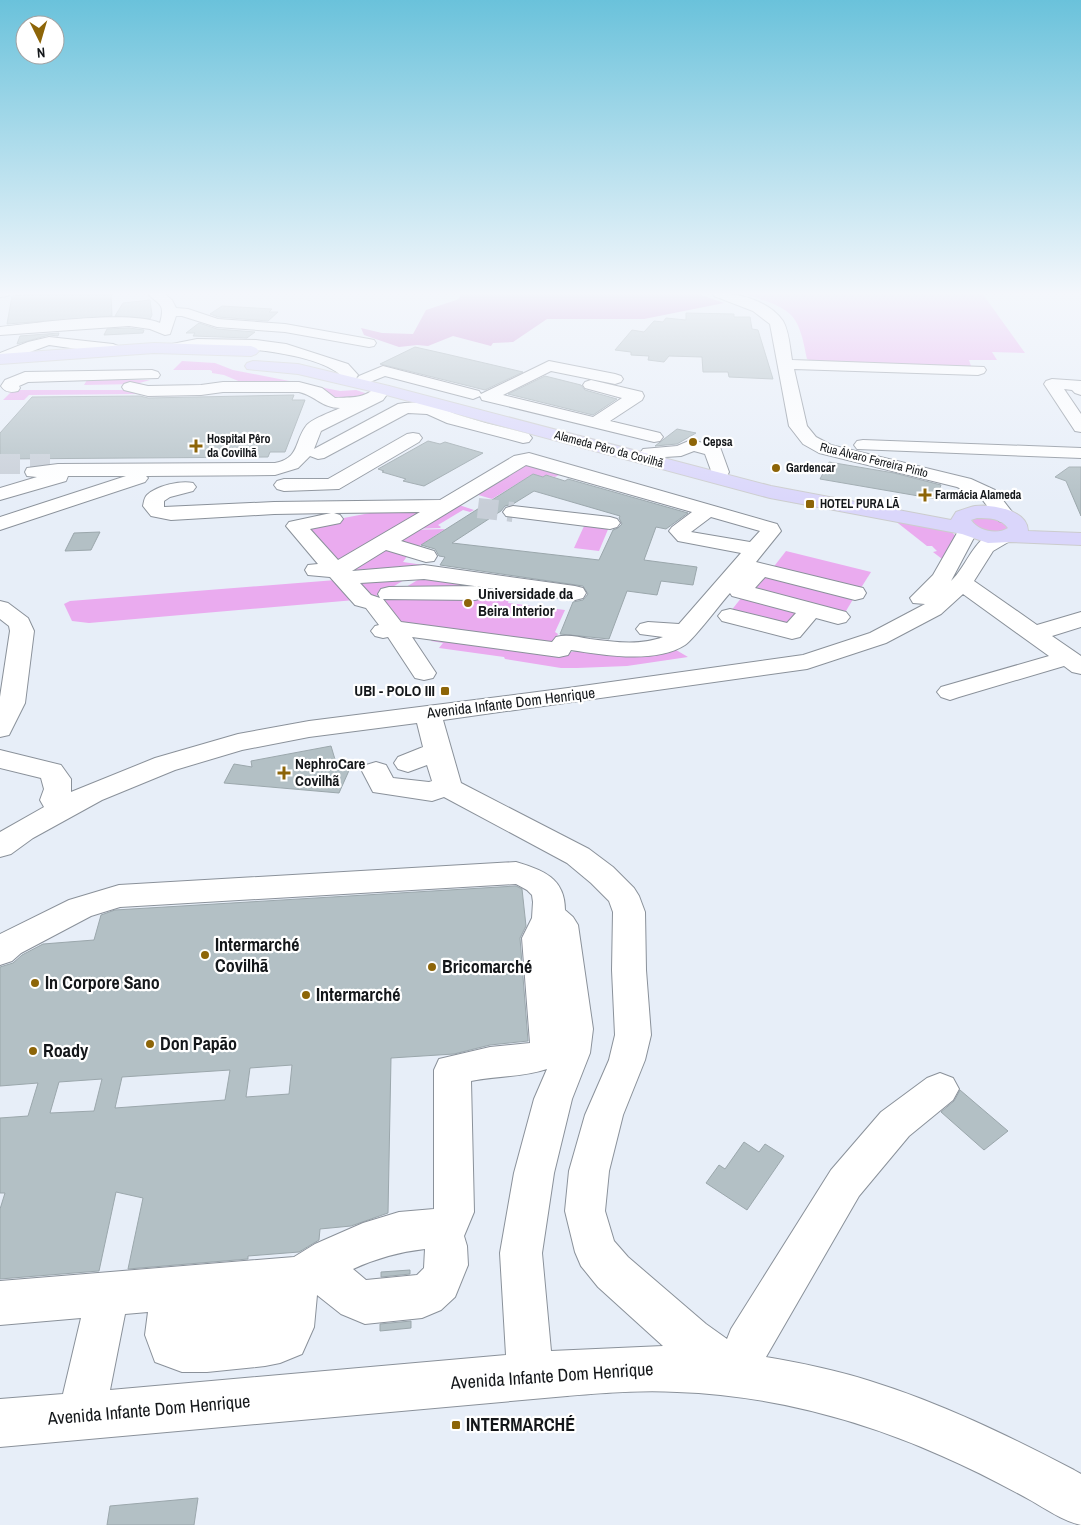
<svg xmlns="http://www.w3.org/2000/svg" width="1081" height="1525" font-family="'Archivo Narrow',sans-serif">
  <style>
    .green { fill: #eaabef }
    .forest { fill: #cf90d4 }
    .building { fill: #b3c0c5; stroke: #9ba7ac; fill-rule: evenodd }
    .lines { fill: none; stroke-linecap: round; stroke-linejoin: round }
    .minor-tunnel { stroke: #c7ced7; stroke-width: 20; stroke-dasharray: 20 10; stroke-linecap: butt }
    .minor-casing { stroke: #8a919a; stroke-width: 2 }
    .major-casing { stroke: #cbcccd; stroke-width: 2 }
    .minor { fill: #fff; fill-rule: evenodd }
    .major { fill: #dad6fb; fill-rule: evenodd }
    .poi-dot { fill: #8d6508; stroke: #fff; stroke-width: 2 }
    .labels { text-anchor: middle; stroke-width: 4.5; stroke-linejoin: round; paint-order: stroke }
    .far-poi-label { font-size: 12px; font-weight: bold; fill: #14171a; stroke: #fff; text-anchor: start }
    .far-street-label { font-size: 12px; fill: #14171a; stroke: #fff }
    .poi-label { font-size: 15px; font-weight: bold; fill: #14171a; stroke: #fff; text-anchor: start }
    .street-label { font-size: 15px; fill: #14171a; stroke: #fff }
    .near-poi-label { font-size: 18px; font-weight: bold; fill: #14171a; stroke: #fff; text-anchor: start }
    .near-street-label { font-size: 18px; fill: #14171a; stroke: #fff }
  </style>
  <rect width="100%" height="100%" fill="#e7eef8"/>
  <g class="green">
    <path d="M742 293H982L1025 353 992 352 997 360H969L971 366 965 368 819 363 807 359C804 345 801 324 790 314 778 303 757 299 742 293Z"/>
    <path d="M182 361 215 363 233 370 340 391 356 390 368 394 341 401 329 397 243 383 224 375 212 373V371L210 370H173Z"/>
    <path d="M87 380H150L136 384 84 385Z"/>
    <path d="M13 390H128L138 394 29 395 24 400H3Z"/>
    <path d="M519 463 565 472 555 477 547 475 543 477 533 474 492 499 475 494Z"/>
    <path d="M456 504 474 510 470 512 463 510 438 525 441 527 440 528 412 529Z"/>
    <path d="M396 508 428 509 340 562 302 526Z"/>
    <path d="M977 516 1006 521 1009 529C995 535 983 531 972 523L974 518Z"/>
    <path d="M894 520 951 531 958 539 950 565 933 552 937 551 932 546H927Z"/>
    <path d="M585 524 609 527 599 551 574 548Z"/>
    <path d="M445 529 418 547 429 550 425 553 392 542 409 530Z"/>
    <path d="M382 547 410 552 403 562 437 567 435 570 344 575Z"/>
    <path d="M786 551 871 572 859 591 772 569Z"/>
    <path d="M414 574 381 594 371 598 345 579Z"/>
    <path d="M768 574 855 596 843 616 753 592Z"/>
    <path d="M421 578 529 591 402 593 401 590Z"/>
    <path d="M336 580 355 600 89 623 72 621 64 604 70 601Z"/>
    <path d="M392 596H510L508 603 565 610 555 632 558 634 551 648 400 627 382 603Z"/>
    <path d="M742 597 801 612 789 628 730 612Z"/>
    <path d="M435 634 571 652 593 648 671 647 688 657 627 666 577 668H561L505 659 504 657 439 648 443 643 431 641Z"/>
  </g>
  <path class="forest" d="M461 293H696L724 303 644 319H547L513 342 493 343 491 346 453 336 428 346 417 345 399 347 364 335 361 328 382 333 413 334 426 310 459 299Z"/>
  <g class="building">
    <path d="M49 293H111L112 316 7 324 12 296Z"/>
    <path d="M150 300 152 315 150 319 115 316 123 303Z"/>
    <path d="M222 306 272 309 269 312H278L268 321 218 317 210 314Z"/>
    <path d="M686 313 734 314V317H750L752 329 758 330 773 379 729 377 728 372H703L702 357 669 356 664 362 648 360 649 356 631 355V352L615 350 632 330 644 332 654 321 663 322 666 318 686 320Z"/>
    <path d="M199 323 217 329 255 332 247 338 193 336 195 333H186Z"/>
    <path d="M129 328 144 330 143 333 104 335 107 329Z"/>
    <path d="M59 333 58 336 49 335 17 344 20 336Z"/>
    <path d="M415 347 446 354 523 372 485 390 380 364Z"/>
    <path d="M545 376 581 385 585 390 617 399 593 415 508 394Z"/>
    <path d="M294 395 292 400H305L285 452H270L268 457 0 459V433L32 397 140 396 148 398Z"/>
    <path d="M677 429 696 433 677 444 655 446Z"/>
    <path d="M428 441 440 444 445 442 483 453 424 486 403 481 406 479 382 472 384 471 378 469Z"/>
    <path d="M829 462 894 473 941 485 936 499 820 479Z"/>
    <path d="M1069 467H1081V516L1066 481 1055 477Z"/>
    <path d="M533 474 543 477 546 475 565 481 568 479 688 513 666 529 656 527 644 560 697 567 693 585 661 581 657 595 627 591 609 639 560 634 573 602 583 600 588 594 583 586 440 565 445 557 439 556 435 549 421 545ZM534 491 620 516 619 518 622 524 618 528 613 530 599 560 452 543 501 511 505 506 513 504Z"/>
    <path d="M100 532 91 550 65 551 74 533Z"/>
    <path d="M331 746 337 766H351L339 793 224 783 234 764 252 767 251 761Z"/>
    <path d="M516 886 522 889 526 926 520 938 528 1041 490 1045 454 1054 391 1058 388 1213 351 1226 320 1229 319 1240 299 1252 248 1256V1259L128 1269 143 1198 116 1192 99 1271 0 1279V1209L5 1193H0V1118L28 1116 38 1083 0 1086V967L13 963 22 955 43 944 94 940 101 915 115 910ZM292 1065 289 1094 246 1097 250 1068ZM230 1070 225 1100 115 1108 122 1077ZM102 1079 94 1111 50 1113 59 1082Z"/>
    <path d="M960 1090 1008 1131 984 1150 941 1112 954 1101Z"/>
    <path d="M744 1142 759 1152 765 1144 784 1156 747 1210 706 1183 719 1165 725 1169Z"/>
    <path d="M410 1270V1274L381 1277V1272Z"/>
    <path d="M411 1321V1328L380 1331V1324Z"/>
    <path d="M198 1498 194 1525H107L110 1506Z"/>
  </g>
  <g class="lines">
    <g class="minor-tunnel">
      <path d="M0 464H50"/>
      <path d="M478 508 513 512"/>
    </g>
    <defs>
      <g id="minor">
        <path d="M0 293H10L8 296 0 297Z"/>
        <path d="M147 293H164L172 300 176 308 188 309 218 319 285 324 369 339 374 340 376 343 374 346 369 347 285 332 217 327 182 316H176L170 334 165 335 150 329 129 326 0 335V327C38 323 128 310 160 323 166 302 158 305 147 293Z"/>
        <path d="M712 293C735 292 769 300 783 321 789 331 790 348 792 360L984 367 986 370 984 373 978 375 794 369 807 426 816 437 831 445 971 479 995 490 1016 517 1013 521 1006 523 999 521 981 498 957 487 819 453 803 444 789 426 770 324 753 311 714 296Z"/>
        <path d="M49 337 113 344 118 346 121 349 118 352 113 354 49 345 0 363V353L28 342Z"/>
        <path d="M197 339 256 340 286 344 348 364 358 375 356 378H344C319 352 232 345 196 349 185 350 173 355 162 352L159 349 162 346Z"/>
        <path d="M549 361 615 374 621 376 623 379 621 382 615 384 551 371 503 395 593 417 622 398 585 388 583 385 585 382 591 380 642 392 644 396 642 400 610 421 660 433 663 437 660 441 654 442 482 400 480 396 473 399 385 376 365 384 359 382 357 379 359 376 383 366 479 391 481 394Z"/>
        <path d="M152 370 158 372 160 375 158 378 28 382 19 386 20 388 18 391C10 393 5 392 1 386L5 380 25 372Z"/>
        <path d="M1052 379 1081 381V395L1075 393 1072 390 1064 389 1081 414V432L1075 431 1044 384 1046 381Z"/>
        <path d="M130 382 148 386 201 385 223 382H299L322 388 335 398C352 397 365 399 377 386H389L391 389 383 400 321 431 314 449 398 404C422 399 440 409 462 416 484 423 507 428 529 434L532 438 529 442 523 443 447 423 427 414 408 413 324 458 318 459 310 456 298 468 275 475 146 476 148 478 145 482 0 530V517L126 476H68L66 481 0 500V488L37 477 27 476 25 472 27 468 58 464 275 463C300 458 294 442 306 426 311 419 332 412 340 408 322 408 316 396 299 392H223L201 395 148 396 124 390 122 387 124 384Z"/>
        <path d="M413 433 419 434 422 438 419 442 339 489 284 491 277 489 274 485 277 481 284 479H328L407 434Z"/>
        <path d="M691 440 720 447 729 472 727 476 720 478 713 476 705 454 694 451 681 456 649 458 643 457 640 453 643 449 677 446Z"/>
        <path d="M863 440 1081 448V458L857 449 854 445 857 441Z"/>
        <path d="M529 453 777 524 781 531 756 562 863 588 866 593 863 598 855 600 765 577 755 588 846 612 850 617 846 622 838 624 816 618 800 637 792 639 722 621 718 616 722 611 730 609 787 623 796 613 732 596 730 593C720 604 695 638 685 645 656 664 603 655 571 650L568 655 559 657 412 637 436 673 433 678 424 680 415 678 388 637 383 638 375 636 371 631 375 626 379 625 366 608 355 605 330 577 308 575 305 570 308 565 318 564 286 526 289 522 331 513 274 514 171 520 151 516 143 506C144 502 144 498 147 495 156 486 181 480 193 483L196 487 193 491 170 497 164 501V507L274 502 440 500 514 456ZM526 465 692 512 672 527 669 531 678 541 741 553 679 624 648 622 640 624 636 629 640 634 663 637C640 646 614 642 590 639 578 637 567 634 556 637L552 642 401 622 383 599 475 600 483 598 486 593 483 588 475 586 389 587 381 589 378 594 380 598 371 595 360 583 424 579 575 600 583 598 586 593 583 588 575 586 424 565 352 571 386 550 426 562 434 561 437 556 434 551 401 541ZM420 512 338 560 310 529 340 523 343 519 340 515 334 513ZM711 517 760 531 750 542 691 532Z"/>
        <path d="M513 506 610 517 617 519 620 523 617 527 610 529 506 516 503 512 506 508Z"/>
        <path d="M968 524 975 526 978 530 951 581C969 565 977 524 1010 533L1013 537 1010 541 993 551 974 581 1037 625 1081 612V627L1052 636 1081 656V674L1072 672 1064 666 959 697 950 700 941 697 937 692 941 687 1049 656 963 594 941 614 886 643 807 669 443 720 461 783 589 849 613 867 634 888 639 896 645 912 646 970 651 1035 645 1060 623 1115 609 1171 605 1211 614 1241 628 1257 706 1324 727 1339 731 1329 831 1170 881 1112 927 1078 940 1073 953 1078 959 1089 953 1100 909 1136 859 1196 766 1357C801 1363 836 1370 870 1381 941 1403 1009 1436 1074 1470L1081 1474V1525C1063 1521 1046 1509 1030 1500 1001 1484 972 1469 942 1456 860 1419 767 1395 677 1392 640 1390 604 1393 567 1396L0 1447V1399L63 1394 81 1318 0 1325V1281L294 1257 315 1244 363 1223 399 1212 434 1209V1070L439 1059 490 1047 530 1043 522 938 532 918 533 902 532 895 527 890 516 884 120 907 91 916 21 953 12 961 0 965V934L69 900 119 885 516 862C543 870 565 878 565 910L573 917 578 925 593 1029 590 1053 572 1099 554 1173 542 1253 551 1351 663 1346 598 1287 581 1266 575 1252 565 1211 569 1171 585 1115 609 1060 615 1035 612 970 613 912 609 901 591 883 567 863 444 797 432 801 373 792 362 771 366 765 376 762 386 765 393 778 429 782 432 781 427 765 408 772 398 769 394 763 398 757 423 747 417 723 309 737 242 750 175 770 102 800 33 838 11 854 0 857V832L44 807 40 800 44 789 41 778 0 768V750L61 765 71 779V792L155 758 238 734 309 721 568 688 803 655 870 633 925 604 913 603 910 598 933 575 961 526ZM547 1069 534 1099 514 1173 500 1253 506 1355 110 1390 125 1314 148 1312 145 1335 155 1362 182 1372H207L265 1366 280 1363 302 1354 314 1327 317 1295 341 1314 365 1324 422 1318 441 1310 455 1297 468 1265 467 1246 464 1236 474 1212 471 1081C496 1076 523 1077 547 1069ZM425 1249 424 1268 417 1275 366 1280 353 1269C377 1258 399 1252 425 1249Z"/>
        <path d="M0 601 8 603 28 618 34 631 25 703 9 735 0 737V697L10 631 9 626 0 619Z"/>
      </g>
      <g id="major">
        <path d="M154 343 251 346 256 348 259 351 256 354 251 356 154 353 0 364V354Z"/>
        <path d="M253 361 298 364 389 386 771 486 951 520 956 512C962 510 969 507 975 506 992 504 1028 510 1028 531L1081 533V545L1010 542 988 543 962 534 770 498 379 393 298 374 247 369 245 366 247 363ZM977 518C989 518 1001 518 1008 528 997 535 978 531 971 520Z"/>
      </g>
    </defs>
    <use href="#minor" class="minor-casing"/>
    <use href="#major" class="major-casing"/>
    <use href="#minor" class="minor"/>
    <use href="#major" class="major"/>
  </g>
  <linearGradient id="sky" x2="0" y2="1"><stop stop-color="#6ac2db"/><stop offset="0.58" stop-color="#f4f7fc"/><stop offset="1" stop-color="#f4f7fc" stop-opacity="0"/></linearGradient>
  <rect width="1081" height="506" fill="url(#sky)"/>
  <g class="poi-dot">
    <circle cx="693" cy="442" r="5"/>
    <path d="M193.5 438.5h5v5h5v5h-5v5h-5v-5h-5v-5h5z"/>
    <circle cx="776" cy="468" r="5"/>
    <path d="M922.5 487.5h5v5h5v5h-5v5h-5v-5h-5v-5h5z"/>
    <rect x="805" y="499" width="10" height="10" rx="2.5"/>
    <circle cx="468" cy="603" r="5"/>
    <rect x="440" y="686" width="10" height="10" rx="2.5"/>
    <path d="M281.5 765.5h5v5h5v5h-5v5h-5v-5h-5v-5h5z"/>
    <circle cx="205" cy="955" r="5"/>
    <circle cx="432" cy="967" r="5"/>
    <circle cx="35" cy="983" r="5"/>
    <circle cx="306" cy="995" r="5"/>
    <circle cx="150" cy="1044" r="5"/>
    <circle cx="33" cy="1051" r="5"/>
    <rect x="451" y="1420" width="10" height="10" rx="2.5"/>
  </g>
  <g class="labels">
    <g class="far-poi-label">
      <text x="207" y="443">Hospital Pêro<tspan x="207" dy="14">da Covilhã</tspan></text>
      <text x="703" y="446">Cepsa</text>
      <text x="786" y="472">Gardencar</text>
      <text x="935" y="499">Farmácia Alameda</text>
      <text x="820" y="508">HOTEL PURA LÃ</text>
    </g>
    <g class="far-street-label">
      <text transform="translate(609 449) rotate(15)" y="4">Alameda Pêro da Covilhã</text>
      <text transform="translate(874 460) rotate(14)" y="4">Rua Álvaro Ferreira Pinto</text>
    </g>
    <g class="poi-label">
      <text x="478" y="599">Universidade da<tspan x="478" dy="17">Beira Interior</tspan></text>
      <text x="435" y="696" text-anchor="end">UBI - POLO III</text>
      <text x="295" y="769">NephroCare<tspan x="295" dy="17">Covilhã</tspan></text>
    </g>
    <g class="street-label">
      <text transform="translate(511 703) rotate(-7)" y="5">Avenida Infante Dom Henrique</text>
    </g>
    <g class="near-poi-label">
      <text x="215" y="951">Intermarché<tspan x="215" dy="21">Covilhã</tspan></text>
      <text x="442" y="973">Bricomarché</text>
      <text x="45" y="989">In Corpore Sano</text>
      <text x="316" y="1001">Intermarché</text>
      <text x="160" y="1050">Don Papão</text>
      <text x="43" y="1057">Roady</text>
      <text x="466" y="1431">INTERMARCHÉ</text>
    </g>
    <g class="near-street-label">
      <text transform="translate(552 1376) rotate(-4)" y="6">Avenida Infante Dom Henrique</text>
      <text transform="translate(149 1410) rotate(-5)" y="6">Avenida Infante Dom Henrique</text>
    </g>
  </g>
  <g transform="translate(40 40) rotate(175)"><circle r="24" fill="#ffffff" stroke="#a1a2a3"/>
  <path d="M0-4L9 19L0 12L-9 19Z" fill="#8d6508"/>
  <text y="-8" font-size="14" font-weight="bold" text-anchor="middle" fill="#14171a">N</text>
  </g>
</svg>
